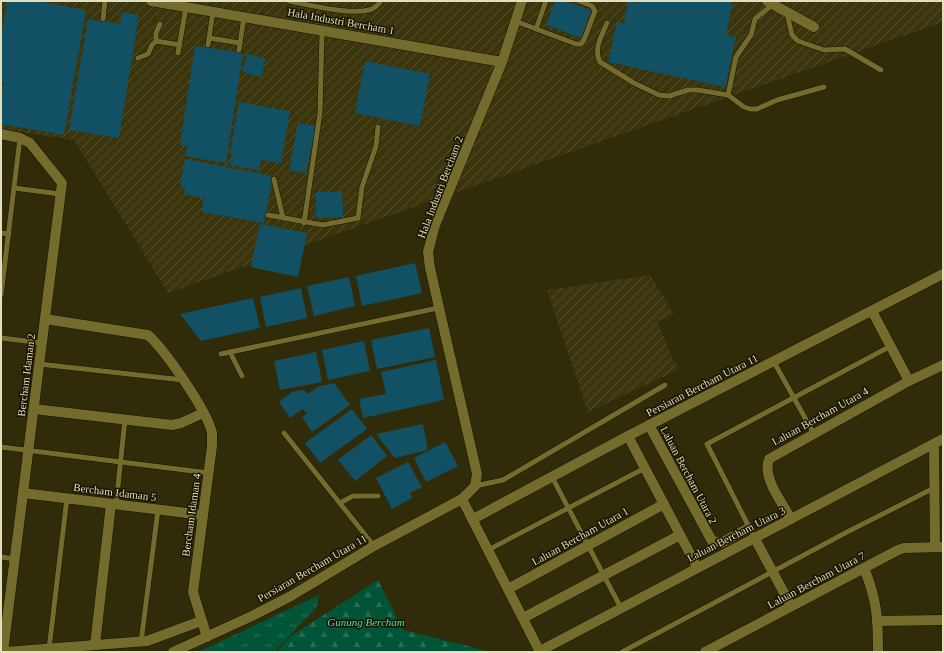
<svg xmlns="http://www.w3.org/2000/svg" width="944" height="653" font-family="'Times New Roman',serif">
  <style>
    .industrial { fill: url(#industrial-furrows) }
    .grass { fill: url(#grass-tufts) }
    .forest { fill: url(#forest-firs) }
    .building { fill: #125164 }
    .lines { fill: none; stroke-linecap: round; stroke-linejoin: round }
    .lane-casing { stroke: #171402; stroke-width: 6 }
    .street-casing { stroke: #171402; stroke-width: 11 }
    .lane { stroke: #746c2c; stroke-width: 5 }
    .street { stroke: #746c2c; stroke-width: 10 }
    .labels { text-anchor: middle; stroke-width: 3; stroke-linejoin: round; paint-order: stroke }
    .street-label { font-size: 11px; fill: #e2dfbf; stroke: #171400 }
    .park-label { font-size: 11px; font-style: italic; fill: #31eea9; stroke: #171400 }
  </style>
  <defs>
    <pattern id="industrial-furrows" width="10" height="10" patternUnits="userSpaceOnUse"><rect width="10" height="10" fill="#3a350d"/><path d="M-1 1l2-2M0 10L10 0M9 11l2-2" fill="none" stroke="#56522e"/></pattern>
    <pattern id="grass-tufts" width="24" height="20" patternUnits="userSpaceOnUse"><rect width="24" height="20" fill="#005538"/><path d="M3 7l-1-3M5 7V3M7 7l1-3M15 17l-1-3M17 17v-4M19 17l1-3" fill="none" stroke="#256d53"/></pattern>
    <pattern id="forest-firs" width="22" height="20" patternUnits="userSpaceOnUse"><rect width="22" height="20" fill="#005538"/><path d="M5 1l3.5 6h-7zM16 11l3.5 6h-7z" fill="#256d53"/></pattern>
  </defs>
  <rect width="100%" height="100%" fill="#302c09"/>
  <g class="industrial">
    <path d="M1 1H943V22L168 293 74 140 1 129Z"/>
    <path d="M650 275 674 314 657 322 678 370 588 412 547 290Z"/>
  </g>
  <path class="grass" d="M319 595 317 607 274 652H198Z"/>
  <path class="forest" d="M378 580 403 630 492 652H276L291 636Z"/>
  <g class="building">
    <path d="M7 1H37L86 10 64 135 1 124V94L4 83 1 82V38Z"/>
    <path d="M555 1H565L591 10 581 38 546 25Z"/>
    <path d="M628 1 640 3V1H733L726 35 736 37 725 87 608 62 617 22 624 23Z"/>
    <path d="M122 12 139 15 119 138 69 130 88 19 120 24Z"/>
    <path d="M195 46 243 53 226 163 185 156 187 146 180 145Z"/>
    <path d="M247 54 266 59 261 77 242 72Z"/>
    <path d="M365 61 430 74 420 126 355 113Z"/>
    <path d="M239 102 290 111 281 163 261 160 259 170 230 165 232 154 230 153Z"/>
    <path d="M298 123 316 126 306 173 289 170Z"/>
    <path d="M185 159 273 176 264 223 201 212 204 198 184 194 185 187 180 186Z"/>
    <path d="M342 191 343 217 316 218V192Z"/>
    <path d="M260 224 307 233 298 277 251 267Z"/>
    <path d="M415 263 422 293 362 306 356 276Z"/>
    <path d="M349 277 355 306 314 316 307 286Z"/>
    <path d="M301 288 307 318 266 327 260 297Z"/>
    <path d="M253 298 260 328 201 341 180 314Z"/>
    <path d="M429 328 435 357 377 369 371 340Z"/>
    <path d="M364 341 370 371 328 380 322 350Z"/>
    <path d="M316 352 322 382 280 390 274 361Z"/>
    <path d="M436 360 444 400 363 418 359 399 386 394 381 372Z"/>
    <path d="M334 383 350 405 312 432 302 417 307 414 303 409 290 418 279 402 292 392 304 390 308 394 320 386Z"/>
    <path d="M352 409 367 429 320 463 305 443Z"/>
    <path d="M423 424 428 450 395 458 376 434Z"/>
    <path d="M371 435 387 456 355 481 338 460Z"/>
    <path d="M445 442 458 466 426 482 414 458Z"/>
    <path d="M408 462 422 487 410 493 412 498 392 509 376 478Z"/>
  </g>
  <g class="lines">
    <defs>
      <g id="lane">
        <path d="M289 1C309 5 350 15 369 10 374 9 378 5 381 1"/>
        <path d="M787 13 792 35 798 41 824 50 845 49 881 70"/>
        <path d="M103 19 105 1"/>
        <path d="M515 21 576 44H581L584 40 595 11 592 6 579 1"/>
        <path d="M607 23C602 35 593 49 600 62L634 83 659 95 669 96 688 90H698L728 95 744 107 750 109H757L777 100 824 87"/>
        <path d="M536 29 546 1"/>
        <path d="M209 38 240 43"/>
        <path d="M156 41V33L160 24"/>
        <path d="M208 45 213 12"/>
        <path d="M239 50 244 17"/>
        <path d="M178 53 186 7"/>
        <path d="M138 58 148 54 152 45 156 41 180 45"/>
        <path d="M728 95 736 57 740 51 751 35 755 19 773 4"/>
        <path d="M274 179 283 218"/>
        <path d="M14 188 60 194"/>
        <path d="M268 215 323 225 358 218 362 187 376 146 378 127"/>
        <path d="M304 223 320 113 322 31"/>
        <path d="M1 233 9 234"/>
        <path d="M1 295 20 138"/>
        <path d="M1 338 42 343"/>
        <path d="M230 352 242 376"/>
        <path d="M221 354 438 308"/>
        <path d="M774 362 814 434"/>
        <path d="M39 364 183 380"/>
        <path d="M284 433 374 546"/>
        <path d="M1 447 209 473"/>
        <path d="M552 477 621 608"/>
        <path d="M475 486 503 480 665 385"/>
        <path d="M340 503 353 496H378"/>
        <path d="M116 505 125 419"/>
        <path d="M750 529 707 444 891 346"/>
        <path d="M488 550 645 468"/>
        <path d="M1 557 15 559"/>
        <path d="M141 642 158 510"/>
        <path d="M49 649 67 498"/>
        <path d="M622 652 849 531 934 488"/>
      </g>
      <g id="street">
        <path d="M151 1 502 62"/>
        <path d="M767 1 814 27"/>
        <path d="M1 134 20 138 30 143 62 183 3 652"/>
        <path d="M872 311 909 381"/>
        <path d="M45 319 148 335C165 350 208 412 212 433 212 437 212 442 212 446L193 592 207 637"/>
        <path d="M34 409 172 425 181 423 203 413"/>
        <path d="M649 425 712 541 721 543 749 528"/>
        <path d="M628 436 697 567"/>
        <path d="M934 444 935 547"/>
        <path d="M23 493 203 515"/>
        <path d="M462 499 540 652"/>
        <path d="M473 519 628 436 943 274"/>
        <path d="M791 519C782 502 762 478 769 459L909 381 943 365"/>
        <path d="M754 537 791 606"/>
        <path d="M864 568C877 600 878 618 878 652"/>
        <path d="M508 589 664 504"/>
        <path d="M523 618 680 535"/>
        <path d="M878 621 943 620"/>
        <path d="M95 645 111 504"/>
        <path d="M540 651 943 439"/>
        <path d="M5 652 147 641 201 621"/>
        <path d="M173 652 252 616 291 596 374 546 462 499 475 486 477 474 430 268 428 252 435 225 502 62 522 1"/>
        <path d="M705 652 898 550 904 548 943 547"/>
      </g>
    </defs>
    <use href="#lane" class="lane-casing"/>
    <use href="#street" class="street-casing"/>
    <use href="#lane" class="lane"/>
    <use href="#street" class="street"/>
  </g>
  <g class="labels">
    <g class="street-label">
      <text transform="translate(341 21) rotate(10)" y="4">Hala Industri Bercham 1</text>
      <text transform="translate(440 187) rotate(-69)" y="4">Hala Industri Bercham 2</text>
      <text transform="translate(26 375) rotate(-83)" y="4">Bercham Idaman 2</text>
      <text transform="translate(702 385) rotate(-27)" y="4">Persiaran Bercham Utara 11</text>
      <text transform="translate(820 416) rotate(-29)" y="4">Laluan Bercham Utara 4</text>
      <text transform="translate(689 475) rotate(62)" y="4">Laluan Bercham Utara 2</text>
      <text transform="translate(115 492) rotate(7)" y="4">Bercham Idaman 5</text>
      <text transform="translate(191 515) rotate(-82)" y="4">Bercham Idaman 4</text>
      <text transform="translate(736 534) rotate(-27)" y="4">Laluan Bercham Utara 3</text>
      <text transform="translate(580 536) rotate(-29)" y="4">Laluan Bercham Utara 1</text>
      <text transform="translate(312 568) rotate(-30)" y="4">Persiaran Bercham Utara 11</text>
      <text transform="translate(816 580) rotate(-28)" y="4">Laluan Bercham Utara 7</text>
    </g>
    <g class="park-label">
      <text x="366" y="626">Gunung Bercham</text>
    </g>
  </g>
  <rect width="944" height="653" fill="none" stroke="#e2dfbf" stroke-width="4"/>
</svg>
